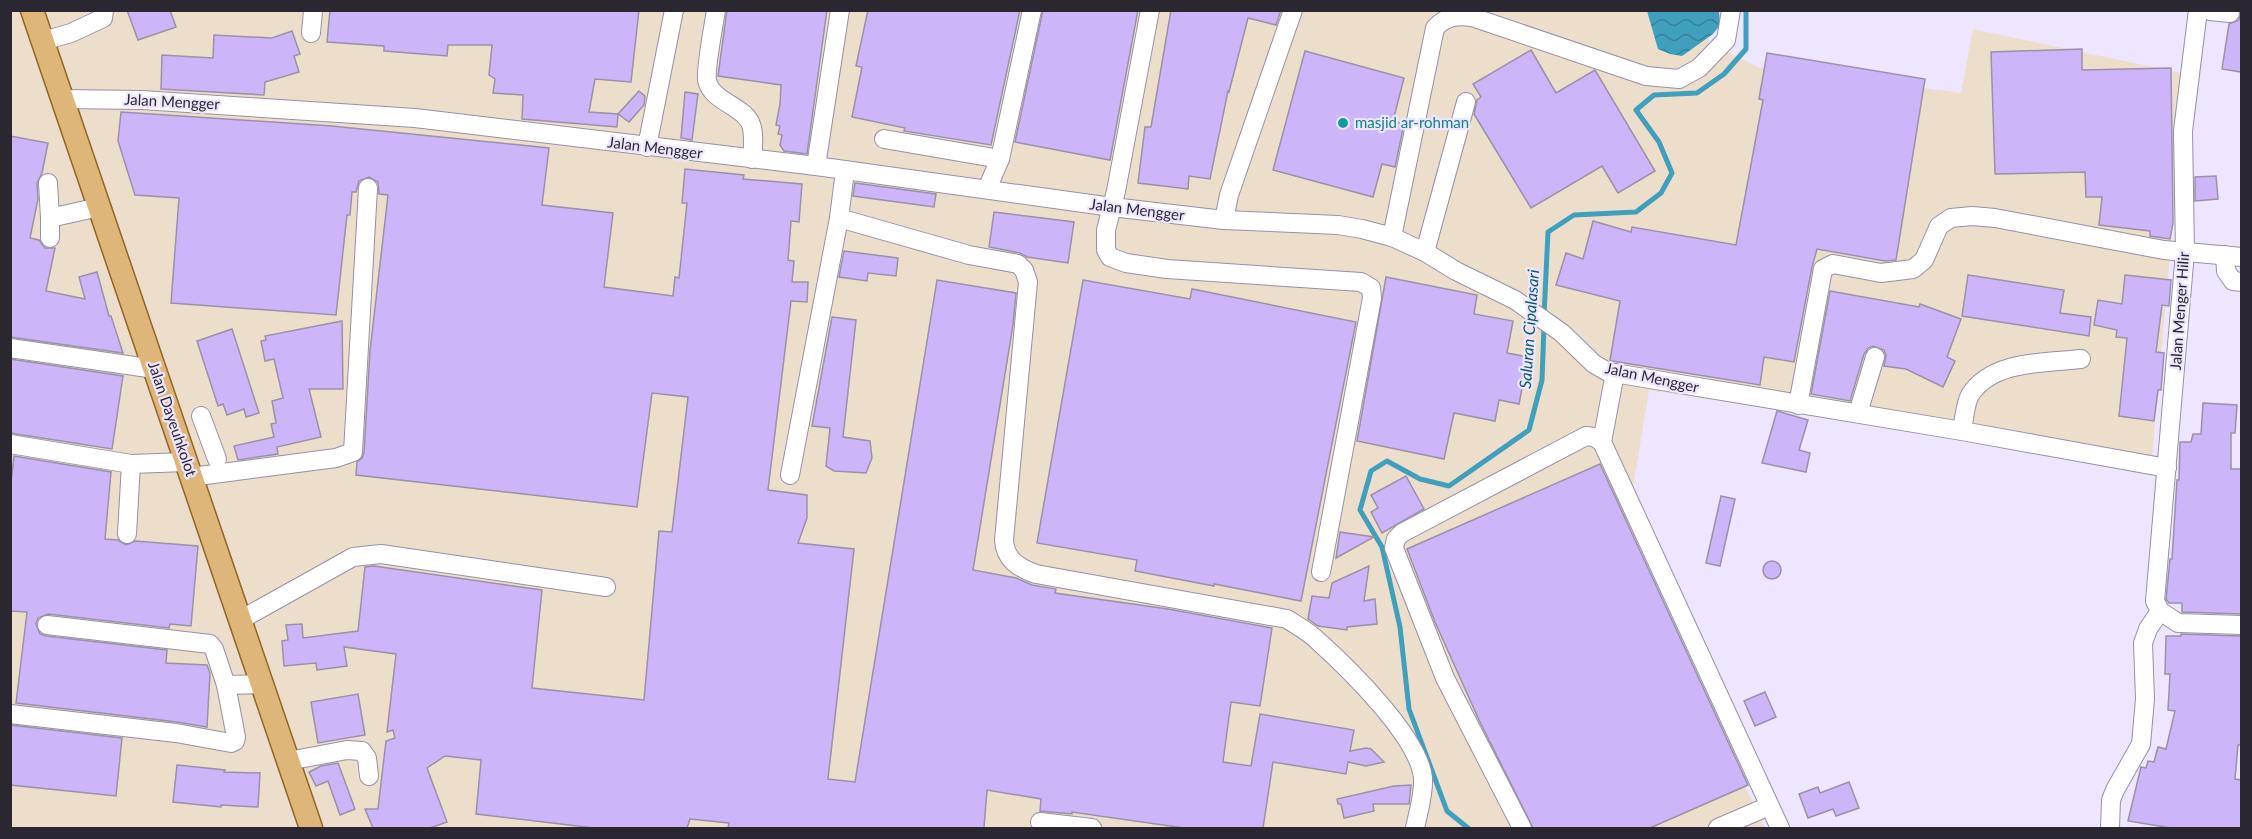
<svg xmlns="http://www.w3.org/2000/svg" width="2252" height="839" font-family="Lato,sans-serif">
  <style>
    .industrial { fill: #eddecc }
    .water { fill: url(#water-waves) }
    .lines { fill: none; stroke-linecap: round; stroke-linejoin: round }
    .stream { stroke: #3f9fbc; stroke-width: 5 }
    .building { fill: #ccb5f9; stroke: #9992a7; stroke-width: 1.5 }
    .minor-casing { stroke: #9690a5; stroke-width: 20 }
    .major-casing { stroke: #916526; stroke-width: 25 }
    .minor { stroke: #fff; stroke-width: 18 }
    .major { stroke: #dfb679; stroke-width: 22 }
    .culture-dot { fill: #0f9aa8; stroke: #ede6fe; stroke-width: 2 }
    .labels { text-anchor: middle; stroke-width: 4.5; stroke-linejoin: round; paint-order: stroke }
    .street-label { font-size: 15px; fill: #2a2730; stroke: #ede6fe }
    .culture-label { font-size: 15px; fill: #0d838f; stroke: #ede6fe; text-anchor: start }
    .water-label { font-size: 16px; font-style: italic; fill: #0c5b70; stroke: #ede6fe }
  </style>
  <defs>
    <pattern id="water-waves" width="16" height="10" patternUnits="userSpaceOnUse" patternTransform="scale(1.5)"><rect width="16" height="10" fill="#3f9fbc"/><path d="M0 5q4-4 8 0t8 0" fill="none" stroke="#358299"/></pattern>
  </defs>
  <rect width="100%" height="100%" fill="#ede6fe"/>
  <path class="industrial" d="M1707 10 1709 43 1760 68 1961 93 1973 29 2186 74 2151 469 1649 390 1625 537 1765 828H11L10 11Z"/>
  <path class="water" d="M1647 11H1719L1720 25 1713 34 1682 56 1670 54 1658 49Z"/>
  <g class="lines">
    <g class="stream">
      <path d="M1544 316 1548 232 1574 215 1636 212 1661 193 1672 173 1659 142 1636 110 1654 95 1697 93 1724 74 1746 49V10"/>
      <path d="M1468 828 1447 811 1409 709 1400 627 1382 547 1360 510 1371 471 1387 461 1420 479 1449 486 1529 430 1542 380 1544 326"/>
    </g>
  </g>
  <g class="building">
    <path d="M127 10H170L176 27 138 40Z"/>
    <path d="M330 10H639L631 82 595 79 589 112 618 114 617 127 522 119 523 95 493 93 495 79 489 75 492 45H448L447 56 384 51V46L327 42Z"/>
    <path d="M727 10H827L807 154 784 151 780 145 782 135 778 134 780 126 776 125 780 104 781 85 718 76Z"/>
    <path d="M868 10H1020L991 145 904 131 905 128 852 117 862 67 856 66Z"/>
    <path d="M1043 10H1138L1110 160 1015 142Z"/>
    <path d="M1171 10H1281L1276 25 1248 18 1229 92 1228 91 1210 179 1189 176 1188 189 1138 183 1145 127H1151Z"/>
    <path d="M2241 10V72L2222 69 2229 24 2239 20Z"/>
    <path d="M292 31 300 54 294 56 299 72 265 82 264 95 161 89 162 55 213 58 214 35 272 38Z"/>
    <path d="M2082 49V70L2171 68 2173 223 2170 239 2150 236V231L2099 225 2102 197H2086L2085 172 1995 174 1991 52Z"/>
    <path d="M1531 50 1556 93 1595 70 1655 171 1618 193 1602 166 1531 208 1474 114 1477 100 1481 97 1473 84Z"/>
    <path d="M1305 51 1404 78 1393 121 1404 124 1395 167 1382 164 1373 197 1273 170Z"/>
    <path d="M1767 53 1925 79 1896 260 1885 261 1817 249 1812 267 1794 362 1764 357 1760 385 1612 361 1610 360 1620 301 1556 285 1566 253 1583 259 1593 221 1631 232 1632 227 1736 245 1763 100 1759 99Z"/>
    <path d="M639 91 645 96 644 105 629 122 618 114Z"/>
    <path d="M685 92 698 94 692 140 681 138Z"/>
    <path d="M121 112 332 126 549 148 542 205 613 213 604 287 673 296 675 277 679 278 687 203H682L685 169 744 175 743 179 802 184 799 222 791 221 788 260 794 261 792 282H808L807 302 791 301 768 490 807 495V518L798 543 854 549 828 779 855 782 937 280 1016 293 1013 325 973 570 1016 578 1032 585 1056 589 1055 593 1168 609 1272 628 1260 706 1231 702 1223 762 1251 766 1260 714 1354 730 1350 751 1366 748 1371 749 1384 762 1366 766 1348 762 1346 774 1273 762 1263 828H1184L1072 812V814L1040 811 1041 799 987 790 984 828H728L729 823 690 819 687 828H594L476 814 481 760 445 756 427 768 447 822 430 828H373L365 809H378L386 741 395 738 393 730 387 732 396 654 344 647 347 666 317 670 316 663 284 666 282 641 288 640 286 625 302 624 303 638 358 631 365 567 374 566 542 590 532 688 644 700 659 531 672 532 688 397 652 393 637 507 356 475 357 462 362 458 364 453 370 351 388 195 379 194 378 182 369 177 359 181 356 192H352L350 215H347L336 315 171 303 179 198 135 195 118 141Z"/>
    <path d="M10 136 48 143 42 173 37 183 38 199 30 238 39 240 45 248H55L46 291 85 299 79 277 97 272 109 316H111L123 353 10 337Z"/>
    <path d="M2216 176 2218 199 2195 201V177Z"/>
    <path d="M855 183 936 194 934 207 853 196Z"/>
    <path d="M994 212 1074 222 1068 263 1027 257 1020 253 989 247Z"/>
    <path d="M844 251 898 258 896 276 868 273 867 281 839 277Z"/>
    <path d="M1968 275 2064 290 2060 313 2091 317 2089 336 1962 316Z"/>
    <path d="M2125 275 2171 280 2169 306 2162 305 2156 352 2164 353 2161 390H2158L2154 421 2119 416 2127 338 2116 337 2117 330 2094 325 2098 300 2122 304Z"/>
    <path d="M1386 277 1477 295 1474 314 1513 321 1507 353 1528 357 1519 404 1499 400 1495 421 1454 413 1444 459 1357 441Z"/>
    <path d="M1083 280 1190 299 1192 289 1356 322 1301 601 1214 584V586L1135 571 1137 560 1037 543Z"/>
    <path d="M1830 291 1919 307 1920 304 1961 319 1947 357 1955 361 1943 387 1906 369 1884 366 1886 355 1884 350 1873 346 1868 348 1864 354 1850 401 1811 394Z"/>
    <path d="M832 317 856 320 843 437 870 441 872 458 866 473 834 471 826 466 830 428 812 426Z"/>
    <path d="M342 321 343 389H309L321 437 277 447 278 454 238 460 234 446 274 437 271 424 276 423 272 401 283 398 274 359 265 361 261 341 266 340 265 336Z"/>
    <path d="M232 329 259 413 246 417 244 409 227 415 223 404 218 406 197 341Z"/>
    <path d="M10 359 123 376 112 449 10 433Z"/>
    <path d="M2203 403 2237 405 2235 433H2231V469H2241V614L2182 612V603H2169L2166 599 2170 559H2172L2177 480H2179L2180 442H2191L2193 434H2201Z"/>
    <path d="M1777 411 1808 420 1799 450 1810 453 1806 472 1762 463Z"/>
    <path d="M14 456 111 472 105 539 118 540 126 545 135 541 198 546 191 626 170 624 169 628 48 614 38 618 36 624 40 634 46 636 167 650 166 663 207 665 210 673 207 727 177 722 16 703 27 612 10 611V492Z"/>
    <path d="M1600 464 1748 785 1650 828H1533L1479 720 1435 622 1407 549Z"/>
    <path d="M1406 476 1424 509 1382 533 1371 512 1378 508 1371 495Z"/>
    <path d="M1721 496 1735 499 1720 566 1706 563Z"/>
    <path d="M1340 532 1374 537 1336 558Z"/>
    <circle cx="1772" cy="570" r="9"/>
    <path d="M1369 566 1364 601 1375 599 1377 624 1347 627V630L1318 626 1308 619 1312 596 1329 598 1332 583Z"/>
    <path d="M2181 634 2241 636V745H2238L2235 779 2241 780V828H2171L2128 821 2141 767 2146 768 2148 761 2154 762 2158 747 2166 749 2175 711 2168 710 2170 674H2165L2166 636H2181Z"/>
    <path d="M1765 692 1776 717 1755 726 1744 701Z"/>
    <path d="M358 694 365 735 318 743 311 702Z"/>
    <path d="M10 725 122 738 116 796 10 785Z"/>
    <path d="M338 763 355 809 340 815 328 781 316 786 309 772 321 766Z"/>
    <path d="M177 765 225 770 224 772 260 773 258 807 221 805V807L173 802Z"/>
    <path d="M1849 782 1859 808 1836 816 1833 809 1808 818 1799 794 1818 787 1820 793Z"/>
    <path d="M1411 785 1409 804H1373L1374 811 1344 818 1341 804H1338L1337 799 1394 786Z"/>
  </g>
  <g class="lines">
    <defs>
      <g id="minor">
        <path d="M716 10C714 24 705 70 707 80 711 101 741 105 750 122 755 133 753 147 752 159"/>
        <path d="M1150 10 1116 191 1106 230V250L1110 257 1126 263 1167 269 1361 282 1371 288 1372 298 1321 572"/>
        <path d="M2198 10 2183 131 2185 252 2155 601 2160 611 2178 623 2242 625"/>
        <path d="M2210 11 2230 13"/>
        <path d="M311 33 313 10"/>
        <path d="M43 41 71 33 103 18 104 10"/>
        <path d="M63 99 142 100 415 118 816 166 1112 207 1224 220 1338 225 1362 229 1392 237 1425 252 1456 271 1515 300 1562 333 1594 364 1608 372 1962 431 2167 468"/>
        <path d="M884 139 1000 159"/>
        <path d="M647 147 674 10"/>
        <path d="M816 166 840 10"/>
        <path d="M48 183 50 218 99 207"/>
        <path d="M987 189 1000 159 1032 10"/>
        <path d="M50 218V238"/>
        <path d="M839 218 969 255 1018 264 1024 270 1028 282 1004 540C1005 560 1019 568 1036 574L1287 619C1298 626 1309 632 1318 641 1348 668 1419 737 1423 778 1424 795 1418 813 1415 828"/>
        <path d="M1224 220 1229 195 1293 10"/>
        <path d="M1392 237 1435 28C1446 16 1457 15 1472 17L1646 76 1679 79 1699 68 1726 40 1731 10"/>
        <path d="M1425 252 1466 102"/>
        <path d="M2225 255 2226 271 2233 281 2242 282"/>
        <path d="M10 348 155 369"/>
        <path d="M1615 373 1602 442 1780 828"/>
        <path d="M1798 405 1823 269 1833 264 1881 273 1913 269 1924 260 1939 226 1951 218 1972 216 1995 218 2164 250 2242 257"/>
        <path d="M1858 413 1875 357"/>
        <path d="M201 416 217 459"/>
        <path d="M1962 431C1964 420 1965 404 1970 395 1992 360 2045 363 2081 359"/>
        <path d="M10 444 131 464 186 462"/>
        <path d="M790 475 839 218 845 171"/>
        <path d="M191 477 336 458 353 452 368 188"/>
        <path d="M127 534 131 464"/>
        <path d="M240 620 353 557 381 554 606 587"/>
        <path d="M47 625 210 644 214 649 226 685"/>
        <path d="M10 714 176 733 231 743 235 741 236 737 226 685 262 684"/>
        <path d="M288 761 347 750 362 751 367 758 369 776"/>
        <path d="M1040 822 1092 828"/>
        <path d="M1522 828 1445 678 1394 548 1396 539 1402 533 1586 436 1594 437 1602 442"/>
        <path d="M1718 828 1769 806"/>
        <path d="M2110 828 2111 800 2115 790 2141 744 2145 699 2143 643 2148 629 2160 611"/>
      </g>
      <path id="major" d="M32 10 311 828"/>
    </defs>
    <use href="#minor" class="minor-casing"/>
    <use href="#major" class="major-casing"/>
    <use href="#minor" class="minor"/>
    <use href="#major" class="major"/>
  </g>
  <circle class="culture-dot" cx="1343" cy="123" r="6"/>
  <g class="labels">
    <g class="street-label">
      <text transform="translate(172 102) rotate(3)" y="5">Jalan Mengger</text>
      <text transform="translate(655 148) rotate(7)" y="5">Jalan Mengger</text>
      <text transform="translate(1137 210) rotate(7)" y="5">Jalan Mengger</text>
      <text transform="translate(2180 311) rotate(-86)" y="5">Jalan Menger Hilir</text>
      <text transform="translate(1652 378) rotate(12)" y="5">Jalan Mengger</text>
      <text transform="translate(172 419) rotate(71)" y="5">Jalan Dayeuhkolot</text>
    </g>
    <g class="culture-label">
      <text x="1355" y="128">masjid ar-rohman</text>
    </g>
    <g class="water-label">
      <text transform="translate(1529 329) rotate(-86)" y="6">Saluran Cipalasari</text>
    </g>
  </g>
  <rect width="2252" height="839" fill="none" stroke="#2a2730" stroke-width="24"/>
</svg>
